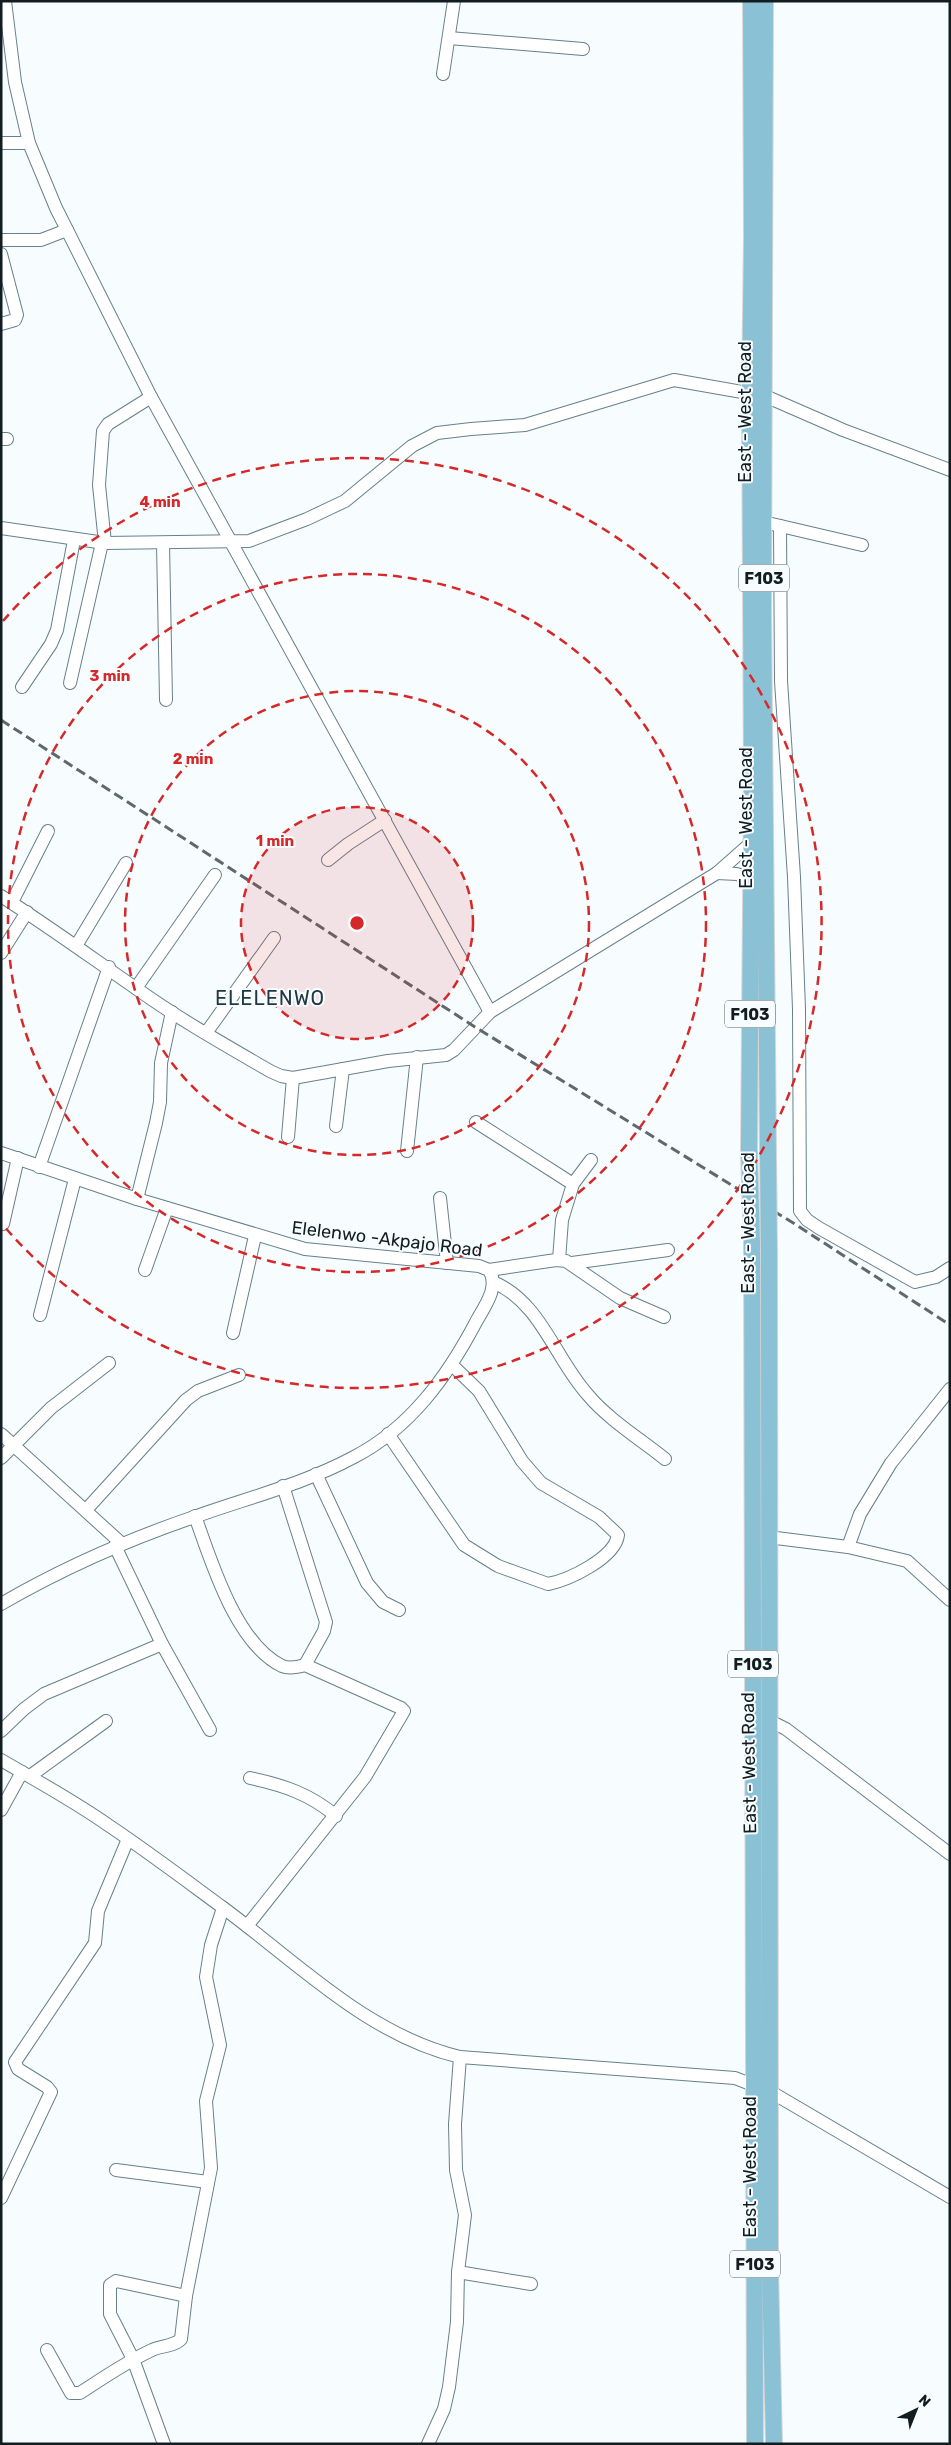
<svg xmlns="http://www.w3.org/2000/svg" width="951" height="2445" font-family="Rubik,sans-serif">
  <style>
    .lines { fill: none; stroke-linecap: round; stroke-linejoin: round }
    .minor-casing { stroke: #66818b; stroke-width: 14 }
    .major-casing { stroke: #d4d6d7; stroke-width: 18 }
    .minor { stroke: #fff; stroke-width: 12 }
    .major { stroke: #8bc1d4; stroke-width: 16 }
    .rail { stroke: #5f686b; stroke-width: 3; stroke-dasharray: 10 5; stroke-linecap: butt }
    .major-bridge-casing { stroke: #d4d6d7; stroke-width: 18; stroke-linecap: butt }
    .major-bridge { stroke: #8bc1d4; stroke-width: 16 }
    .ring { fill: none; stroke: #d62828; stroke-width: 2.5; stroke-dasharray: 9 6 }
    .labels { text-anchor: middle; stroke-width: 4; stroke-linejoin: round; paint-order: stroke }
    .shield { fill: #f7fcff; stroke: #576064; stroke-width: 1 }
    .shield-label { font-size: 16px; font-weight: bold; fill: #121d21 }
    .street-label { font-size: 18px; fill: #121d21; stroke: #f7fcff }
    .quarter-label { font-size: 20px; letter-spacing: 1px; fill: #203841; stroke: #f7fcff }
    .centre { fill: #d62828; stroke: #f7fcff; stroke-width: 2.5 }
    .ring-label { font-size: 15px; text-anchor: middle; font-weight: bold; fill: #d62828; stroke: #f7fcff; stroke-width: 4; stroke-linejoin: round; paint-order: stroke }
  </style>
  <rect width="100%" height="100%" fill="#f7fcff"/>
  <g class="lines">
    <defs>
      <g id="minor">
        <path d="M5 1 15 82 29 143 56 208 151 397 490 1012"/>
        <path d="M449 38 583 49"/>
        <path d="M443 74 454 1"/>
        <path d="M1 143H29"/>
        <path d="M1 240H41L67 230"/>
        <path d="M1 254 17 315 15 320 1 324"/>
        <path d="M1 439H7"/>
        <path d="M772 524 862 545"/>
        <path d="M780 526 781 681 794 877 799 1009 800 1211 807 1220 819 1228 915 1282 936 1277 950 1268"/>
        <path d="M1 528 105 543 249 541 307 519 345 501 412 446 437 433 471 429 525 425 674 380 765 396 843 430 950 470"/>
        <path d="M105 543 99 485 103 431 108 424 151 397"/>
        <path d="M163 543 166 700"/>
        <path d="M70 683 102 543"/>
        <path d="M22 687 51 644 57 630 74 540"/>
        <path d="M328 860 348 844 385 820"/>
        <path d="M717 873 737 874 750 879"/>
        <path d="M1 896C47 925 92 958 137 989 179 1019 225 1045 270 1071L281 1076 293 1078 388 1061 446 1055 454 1050 490 1012 717 873 751 843"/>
        <path d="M12 902 48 831"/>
        <path d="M76 946 126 863"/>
        <path d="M1 953 27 912"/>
        <path d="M136 988 215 875"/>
        <path d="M206 1033 274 938"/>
        <path d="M476 1122 573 1184"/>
        <path d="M336 1126 343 1069"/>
        <path d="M288 1137 293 1078"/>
        <path d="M407 1151 417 1057"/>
        <path d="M1 1153 137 1199 305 1249 479 1266 489 1270C500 1287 484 1307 476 1322 447 1377 410 1428 354 1457 304 1484 247 1498 194 1517 127 1540 63 1568 1 1604"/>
        <path d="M39 1167 109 967"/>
        <path d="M440 1198 447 1263"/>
        <path d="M137 1199 156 1123 160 1102 161 1063 172 1012"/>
        <path d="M3 1224 18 1158"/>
        <path d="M559 1260 562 1220 573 1184 591 1160"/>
        <path d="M572 1263 668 1250"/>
        <path d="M145 1270 167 1208"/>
        <path d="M489 1270 556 1260 566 1261 620 1298 664 1317"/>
        <path d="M493 1282C541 1302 555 1359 588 1395 608 1419 640 1439 665 1459"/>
        <path d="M40 1315 75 1179"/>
        <path d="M233 1333 255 1236"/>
        <path d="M1 1434 121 1543"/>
        <path d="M388 1434 464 1545 498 1566 548 1584C569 1580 615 1558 618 1535L599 1517 541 1483 522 1461 479 1391 452 1365"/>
        <path d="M1 1458 51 1408 109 1363"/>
        <path d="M316 1474 367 1583 383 1602 399 1610"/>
        <path d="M283 1486 326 1622 324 1631 305 1665"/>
        <path d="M86 1510 186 1400 198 1391 239 1375"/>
        <path d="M195 1516C211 1561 236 1644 282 1666 289 1669 298 1667 305 1665L401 1708 404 1711 365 1777 247 1926"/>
        <path d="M768 1537 848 1547 907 1561 950 1600"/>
        <path d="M115 1546 162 1644 210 1730"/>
        <path d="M848 1547 860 1514 891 1463 950 1389"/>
        <path d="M768 1720 786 1729 950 1854"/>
        <path d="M1 1731 24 1709 44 1694 162 1644"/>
        <path d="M1 1760C37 1781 74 1801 108 1825 147 1851 184 1879 222 1907 297 1962 367 2035 460 2057L735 2078 771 2092 950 2197"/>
        <path d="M30 1776 106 1721"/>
        <path d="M250 1778C283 1785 310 1794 336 1816"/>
        <path d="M1 1810 22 1772"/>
        <path d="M116 2170 208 2182"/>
        <path d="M1 2198 51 2092 47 2087 18 2069 15 2062 95 1943 98 1911 128 1839"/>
        <path d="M458 2272 531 2284"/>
        <path d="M47 2350 71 2393H80C103 2378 126 2362 152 2350 160 2346 175 2346 181 2339L186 2296 211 2168 206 2101 220 2045 206 1977 211 1945 223 1908"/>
        <path d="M164 2444 133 2359 110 2314V2285L116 2281 186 2296"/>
        <path d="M428 2444 444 2409 449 2387 457 2322 458 2272 465 2215 456 2170 455 2124 460 2057"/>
      </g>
      <g id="major">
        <path d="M765 1 763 612 768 1155"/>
        <path d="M749 1150 752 784 750 393 752 236 751 1"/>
        <path d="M752 1243 755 2444"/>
        <path d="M769 1251 770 2268 774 2444"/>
      </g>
    </defs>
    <use href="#minor" class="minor-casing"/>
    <use href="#major" class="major-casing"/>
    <use href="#minor" class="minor"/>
    <use href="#major" class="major"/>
    <path class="rail" d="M1 720 475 1027 798 1226 950 1325"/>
    <defs>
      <g id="major-bridge">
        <path d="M749 1150 752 1243"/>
        <path d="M768 1155 769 1251"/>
      </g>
    </defs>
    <use href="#major-bridge" class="major-bridge-casing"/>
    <use href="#major-bridge" class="major-bridge"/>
  </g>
  <circle cx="357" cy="923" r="116" fill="#d62828" fill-opacity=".12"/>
  <g class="ring">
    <circle cx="357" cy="923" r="116"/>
    <circle cx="357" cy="923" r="232"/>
    <circle cx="357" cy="923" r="349"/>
    <path d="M3 621A465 465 0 1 1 3 1225"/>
  </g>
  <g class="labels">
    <g class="shield">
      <rect x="739" y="564.5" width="50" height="27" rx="4"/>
      <rect x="725" y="1000.5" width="50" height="27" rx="4"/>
      <rect x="728" y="1650.5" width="50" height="27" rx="4"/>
      <rect x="730" y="2250.5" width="50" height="27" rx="4"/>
    </g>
    <g class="shield-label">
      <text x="764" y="584">F103</text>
      <text x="750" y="1020">F103</text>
      <text x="753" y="1670">F103</text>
      <text x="755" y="2270">F103</text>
    </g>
    <g class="street-label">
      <text transform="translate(745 412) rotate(-90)" y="6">East - West Road</text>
      <text transform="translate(746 818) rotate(-90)" y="6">East - West Road</text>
      <text transform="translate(748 1223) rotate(-90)" y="6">East - West Road</text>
      <text transform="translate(387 1239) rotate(7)" y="6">Elelenwo -Akpajo Road</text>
      <text transform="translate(749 1763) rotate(-91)" y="6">East - West Road</text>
      <text transform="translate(750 2167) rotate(-90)" y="6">East - West Road</text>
    </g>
    <g class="quarter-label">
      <text x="270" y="1005">ELELENWO</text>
    </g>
  </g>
  <circle cx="357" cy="923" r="8" class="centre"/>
  <g class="ring-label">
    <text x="160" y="507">4 min</text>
    <text x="110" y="681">3 min</text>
    <text x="193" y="764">2 min</text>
    <text x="275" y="846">1 min</text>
  </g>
  <rect width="951" height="2445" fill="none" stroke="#121d21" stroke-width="5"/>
  <g transform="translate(916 2410) rotate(43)" stroke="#f7fcff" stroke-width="4" paint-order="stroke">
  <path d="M0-4L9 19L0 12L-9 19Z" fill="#121d21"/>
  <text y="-8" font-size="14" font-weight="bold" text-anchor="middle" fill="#121d21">N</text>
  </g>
</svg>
